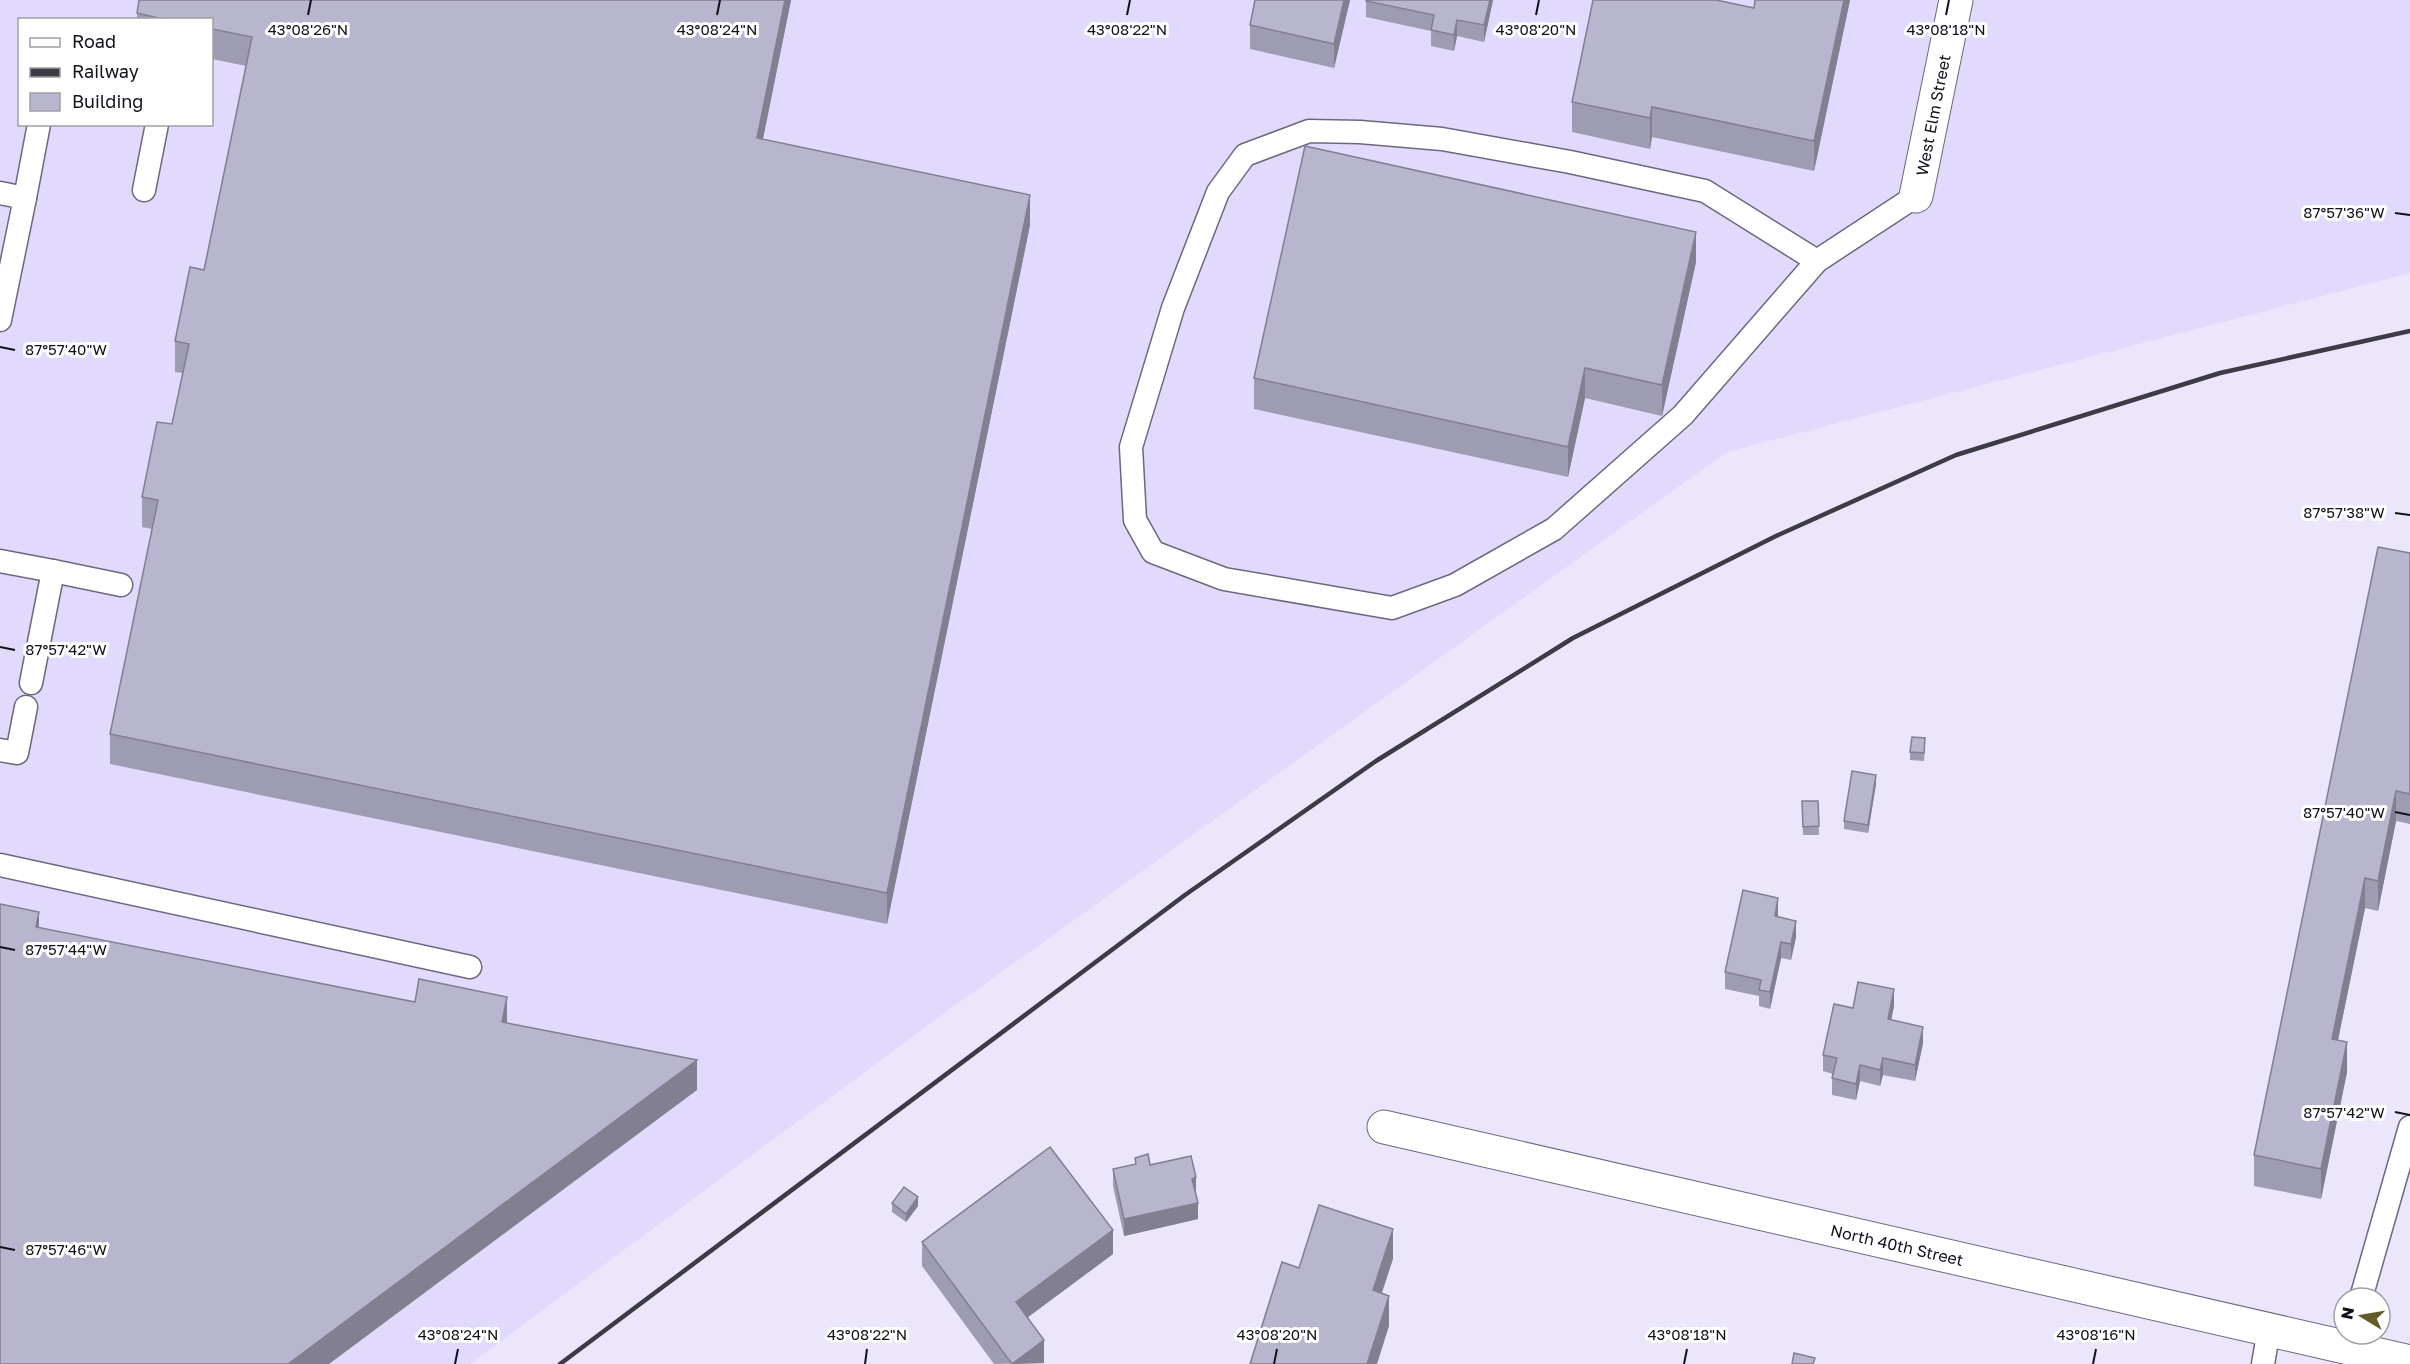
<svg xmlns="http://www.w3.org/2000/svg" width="2410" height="1364" font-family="'Golos Text',sans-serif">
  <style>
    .built { fill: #e2dafc; fill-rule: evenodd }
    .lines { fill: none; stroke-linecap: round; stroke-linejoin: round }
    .service-casing { stroke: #6e677f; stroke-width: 25 }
    .minor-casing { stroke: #6e677f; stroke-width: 35 }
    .service { stroke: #fff; stroke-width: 22 }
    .minor { stroke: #fff; stroke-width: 33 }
    .rail { stroke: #3e3b47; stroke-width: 4.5 }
    .wall { fill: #9e9cb2 }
    .shaded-wall { fill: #817f91 }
    .building { fill: #b8b5cf; stroke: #817f91; stroke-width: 1.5 }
    .ticks { fill: none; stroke: #121019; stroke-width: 2 }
    .labels { text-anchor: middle; stroke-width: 6; stroke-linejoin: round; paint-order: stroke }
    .street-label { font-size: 16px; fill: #121019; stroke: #fff }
    .ticks-label { font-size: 15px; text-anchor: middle; fill: #121019; stroke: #fff; stroke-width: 6; stroke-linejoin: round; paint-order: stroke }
  </style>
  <rect width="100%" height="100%" fill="#ebe6fb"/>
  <path class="built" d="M0 0H2410V273L1727 452 950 1009 470 1364H0ZM20 20H212V124H20Z"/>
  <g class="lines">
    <defs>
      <g id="service">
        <path d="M144 190 157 124"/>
        <path d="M0 193 25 198 0 320"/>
        <path d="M25 198 39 124"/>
        <path d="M1817 261 1705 191 1570 162 1442 139 1360 132 1309 131 1245 155 1218 192 1173 308 1131 447 1135 520 1153 552 1224 579 1392 608 1455 585 1554 529 1683 415 1817 261 1916 196"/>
        <path d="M0 561 53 571 31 683"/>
        <path d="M53 571 121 585"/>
        <path d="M0 750 17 753 26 707"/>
        <path d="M0 865 470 967"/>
        <path d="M2361 1298 2410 1127"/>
        <path d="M2263 1364 2269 1329"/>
      </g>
      <g id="minor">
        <path d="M1916 196 1956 0"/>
        <path d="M1384 1127 2410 1362"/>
      </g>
    </defs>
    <use href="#service" class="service-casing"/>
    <use href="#minor" class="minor-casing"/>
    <use href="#service" class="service"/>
    <use href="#minor" class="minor"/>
    <path class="rail" d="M560 1364 1185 895 1376 761 1573 638 1776 536 1956 455 2220 373 2410 331"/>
  </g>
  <g class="wall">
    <path d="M139 0H791L763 139 1030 225 887 924 110 764V734L152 529 142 527V497L172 424 183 373 175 372V341L204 270 246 66 212 59V20H137V13Z"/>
    <path d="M1255 0H1350L1334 68 1250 49V25Z"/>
    <path d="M1366 0H1493L1484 42 1457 36 1454 51 1431 46V31L1366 17Z"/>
    <path d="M1755 0H1850L1814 171 1652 137 1650 149 1572 132V102L1754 8Z"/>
    <path d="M1696 262 1662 416 1585 398 1568 477 1254 409V378Z"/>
    <path d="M2410 553V824L2396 821 2378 911 2365 908 2338 1040 2347 1072 2321 1199 2254 1186V1155Z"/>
    <path d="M1925 746 1924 761 1910 760V752Z"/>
    <path d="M1876 784 1868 833 1844 829V821Z"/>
    <path d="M1802 801H1818L1819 835H1803Z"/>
    <path d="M1778 914V917L1796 937 1791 960 1781 958 1770 1009 1759 1006V996L1725 989V972Z"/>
    <path d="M1894 1006 1891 1020 1923 1043 1915 1081 1883 1075 1880 1086 1860 1081 1856 1100 1832 1095V1078L1833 1074 1823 1071V1055L1853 1008Z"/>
    <path d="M1135 1158 1150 1165 1196 1194 1198 1219 1124 1236 1113 1186V1169L1135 1165Z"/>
    <path d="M892 1203 918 1206 906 1222 892 1212Z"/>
    <path d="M922 1242 1113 1254 1028 1317 1044 1363 994 1364 922 1266Z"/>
  </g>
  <g class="shaded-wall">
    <path d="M785 0H791L757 168V138Z"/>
    <path d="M1344 0H1350L1334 68V44Z"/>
    <path d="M1490 0H1493L1484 42V25Z"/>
    <path d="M1844 0H1850L1814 171V141Z"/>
    <path d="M1457 20V36L1454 51V35Z"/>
    <path d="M1652 107V137L1650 149V118Z"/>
    <path d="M1030 195V225L887 924V893Z"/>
    <path d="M1696 232V262L1662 416V385Z"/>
    <path d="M1585 368V398L1568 477V447Z"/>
    <path d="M1876 775V784L1868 833V825Z"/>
    <path d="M2396 791V821L2378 911V881Z"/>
    <path d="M2365 878V908L2332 1069V1039Z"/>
    <path d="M1778 898V914L1775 933V916Z"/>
    <path d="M39 912V942L36 927Z"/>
    <path d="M1796 921V937L1791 960V944Z"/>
    <path d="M1781 942V958L1770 1009V992Z"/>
    <path d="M1894 989V1006L1888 1036V1019Z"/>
    <path d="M507 997V1027L502 1022Z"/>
    <path d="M1923 1027V1043L1915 1081V1065Z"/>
    <path d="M2347 1042V1072L2321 1199V1169Z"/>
    <path d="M1883 1058V1075L1880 1086V1070Z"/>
    <path d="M697 1060V1090L329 1364H288Z"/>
    <path d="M1860 1065V1081L1856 1100V1084Z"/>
    <path d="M1196 1177V1194L1192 1195V1179Z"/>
    <path d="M918 1197V1206L906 1222V1214Z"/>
    <path d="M1198 1203V1219L1124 1236V1219Z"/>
    <path d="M1393 1229V1259L1373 1320V1290Z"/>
    <path d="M1113 1230V1254L1016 1326V1302Z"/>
    <path d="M1389 1296V1326L1377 1364H1367Z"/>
    <path d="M1044 1340V1363L1012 1364Z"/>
  </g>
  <g class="building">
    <path d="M139 0H785L757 138 1030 195 887 893 110 734 158 500 142 497 157 422 172 424 189 344 175 341 190 267 204 270 252 37 212 29V20H167L137 13Z"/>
    <path d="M1255 0H1344L1334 44 1250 25Z"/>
    <path d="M1366 0H1490L1484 25 1457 20 1454 35 1431 30 1434 15 1366 1Z"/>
    <path d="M1593 0H1716L1754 8 1755 0H1844L1814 141 1652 107 1650 118 1572 102Z"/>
    <path d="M1305 146 1696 232 1662 385 1585 368 1568 447 1254 378Z"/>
    <path d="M2378 547 2410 553V794L2396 791 2378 881 2365 878 2332 1039 2347 1042 2321 1169 2254 1155Z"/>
    <path d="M1912 737 1925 738 1924 753 1910 752Z"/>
    <path d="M1852 771 1876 775 1868 825 1844 821Z"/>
    <path d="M1802 801H1818L1819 826 1803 827Z"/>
    <path d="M1743 890 1778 898 1775 916 1796 921 1791 944 1781 942 1770 992 1759 990 1761 980 1725 972Z"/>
    <path d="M0 904 39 912 36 927 415 1002 419 979 507 997 502 1022 697 1060 288 1364H0Z"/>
    <path d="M1858 982 1894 989 1888 1019 1923 1027 1915 1065 1883 1058 1880 1070 1860 1065 1856 1084 1832 1078 1837 1058 1823 1055 1834 1004 1853 1008Z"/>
    <path d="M1050 1147 1113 1230 1016 1302 1044 1340 1012 1364 922 1242Z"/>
    <path d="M1148 1154 1150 1165 1191 1156 1196 1177 1192 1179 1198 1203 1124 1219 1113 1169 1136 1164 1135 1158Z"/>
    <path d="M904 1187 918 1197 906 1214 892 1203Z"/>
    <path d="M1319 1205 1393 1229 1373 1290 1389 1296 1367 1364H1250L1282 1262 1299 1268Z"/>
    <path d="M1794 1353 1815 1358 1813 1364H1792Z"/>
  </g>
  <path class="ticks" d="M308 15 311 0M717 15 720 0M1127 15 1130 0M1536 15 1539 0M1946 15 1949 0M2395 213 2410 215M0 347 15 350M2395 513 2410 515M0 647 15 650M2395 812 2410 815M0 947 15 950M2395 1112 2410 1115M0 1247 15 1250M455 1364 458 1349M865 1364 867 1349M1274 1364 1277 1349M1684 1364 1687 1349M2093 1364 2096 1349"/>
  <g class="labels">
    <g class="street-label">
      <text transform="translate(1933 115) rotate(-79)" y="6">West Elm Street</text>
      <text transform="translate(1897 1245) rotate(13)" y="6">North 40th Street</text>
    </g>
  </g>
  <g class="ticks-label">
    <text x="308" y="35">43°08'26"N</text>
    <text x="717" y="35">43°08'24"N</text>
    <text x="1127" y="35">43°08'22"N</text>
    <text x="1536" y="35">43°08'20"N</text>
    <text x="1946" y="35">43°08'18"N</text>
    <text x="2344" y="218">87°57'36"W</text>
    <text x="66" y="355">87°57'40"W</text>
    <text x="2344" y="518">87°57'38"W</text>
    <text x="66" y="655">87°57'42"W</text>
    <text x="2344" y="818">87°57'40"W</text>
    <text x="66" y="955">87°57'44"W</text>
    <text x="2344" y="1118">87°57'42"W</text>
    <text x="66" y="1255">87°57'46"W</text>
    <text x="458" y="1340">43°08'24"N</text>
    <text x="867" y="1340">43°08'22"N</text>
    <text x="1277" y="1340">43°08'20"N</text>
    <text x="1687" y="1340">43°08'18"N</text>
    <text x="2096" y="1340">43°08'16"N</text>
  </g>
  <rect x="18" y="18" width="195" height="108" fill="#ffffff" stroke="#a09fa3" stroke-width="1.5"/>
  <rect x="30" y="38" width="30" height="9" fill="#ffffff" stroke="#a09fa3" stroke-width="1.5"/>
  <text x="72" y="48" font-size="18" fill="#121019">Road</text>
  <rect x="30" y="68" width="30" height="9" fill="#3e3b47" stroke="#a09fa3" stroke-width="1.5"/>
  <text x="72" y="78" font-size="18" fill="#121019">Railway</text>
  <rect x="30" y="93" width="30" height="18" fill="#b8b5cf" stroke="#a09fa3" stroke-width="1.5"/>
  <text x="72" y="108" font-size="18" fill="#121019">Building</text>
  <g transform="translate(2362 1316) rotate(281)"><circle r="28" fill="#ffffff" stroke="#a09fa3" stroke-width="1.5"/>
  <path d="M0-4.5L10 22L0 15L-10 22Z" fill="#615c29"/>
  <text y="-9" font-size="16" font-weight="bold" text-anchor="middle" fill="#121019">N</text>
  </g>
</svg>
